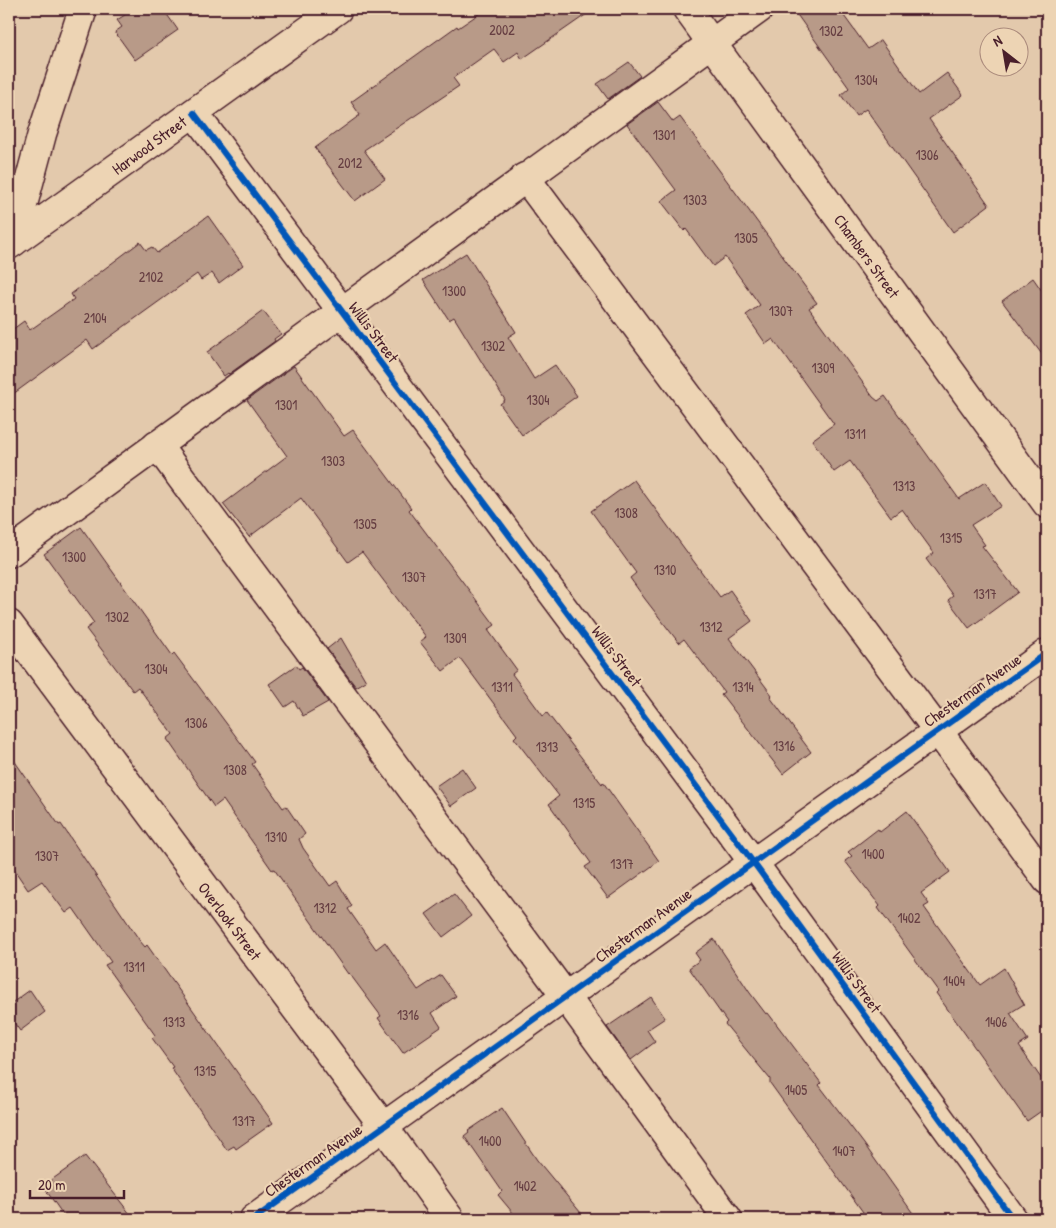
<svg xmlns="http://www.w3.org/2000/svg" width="1056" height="1228" font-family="'Patrick Hand',sans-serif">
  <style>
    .building { fill: #b89a88; stroke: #4a1f2b }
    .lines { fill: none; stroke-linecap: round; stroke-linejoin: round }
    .minor-casing { stroke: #4a1f2b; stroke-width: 31 }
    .minor { stroke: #edd4b4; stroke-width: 28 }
    .cycleway-casing { stroke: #edd4b4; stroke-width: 9 }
    .cycleway { stroke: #0057b8; stroke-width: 6 }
    .labels { text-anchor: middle; stroke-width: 4.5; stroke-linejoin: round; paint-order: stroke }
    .number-label { font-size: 14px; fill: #663e42 }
    .street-label { font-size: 16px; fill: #4a1f2b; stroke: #edd4b4 }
  </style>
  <rect width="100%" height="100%" fill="#e3c9ac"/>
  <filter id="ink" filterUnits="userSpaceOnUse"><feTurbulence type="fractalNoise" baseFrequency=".02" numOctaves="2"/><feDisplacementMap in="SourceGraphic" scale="10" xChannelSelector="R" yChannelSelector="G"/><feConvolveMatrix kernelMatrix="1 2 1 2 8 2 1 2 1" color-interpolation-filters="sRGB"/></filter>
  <g filter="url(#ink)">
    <g class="building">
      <path d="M134 9H163L178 30 135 60 115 32 122 27 117 20Z"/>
      <path d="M486 9H594L522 59 518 52 504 62 494 49 453 78 459 86 364 150 385 179 355 201 315 148 360 115 351 102 457 26 458 28Z"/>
      <path d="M793 9H839L868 49 881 40 919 94 947 73 963 95 929 119 989 205 953 232 866 109 856 116 841 95 849 88Z"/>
      <path d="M629 62 640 76 608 99 597 84Z"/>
      <path d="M658 102 673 122 680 117 817 303 809 308 873 397 878 401 885 396 959 499 985 482 1001 506 971 525 985 545 982 546 1018 592 969 628 948 600 953 596 926 559 934 553 902 509 891 517 850 461 834 472 812 440 834 424 773 339 766 344 746 315 760 305 725 257 713 266 686 229 684 231 661 201 676 190 627 124Z"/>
      <path d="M208 216 243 265 219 283 212 273 201 280 197 274 93 349 87 340 9 397V332L24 321 30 330 74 299 71 294 140 242 146 250 152 247 157 253Z"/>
      <path d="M466 253 516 332 508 337 534 379 555 365 577 396 522 435 500 404 505 400 454 317 449 320 423 280Z"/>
      <path d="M1033 278 1047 298V361L1002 301Z"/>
      <path d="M263 311 281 334 274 339 275 341 229 374 228 373 224 376 207 352Z"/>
      <path d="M294 366 344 436 353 430 411 508 409 510 495 625 488 630 517 670 512 674 543 716 547 713 602 784 603 782 659 861 608 898 585 867 591 863 549 804 559 796 514 738 517 735 460 658 443 671 420 642 426 637 362 552 348 562 301 498 249 537 223 504 287 456 247 400Z"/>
      <path d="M634 480 720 597 730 590 752 621 729 638 772 695 770 697 811 752 783 774 721 694 724 692 684 639 679 643 645 599 630 578 636 573 591 511Z"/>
      <path d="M81 527 172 655 174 653 255 762 252 764 283 808 286 806 305 834 299 839 303 848 330 886 337 881 352 906 348 909 376 949 385 942 418 990 441 975 456 996 432 1013 441 1027 403 1053 378 1018 381 1016 349 973 348 974 274 869 272 870 223 800 214 807 167 739 173 734 138 687 133 691 86 629 94 623 44 554Z"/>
      <path d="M341 638 366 681 356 687 327 649Z"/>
      <path d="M296 665 299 669 302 667 328 702 303 716 294 701 285 707 269 684Z"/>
      <path d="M9 753 59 825 61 824 140 941 145 947 147 945 273 1123 236 1149 234 1146 227 1150 171 1068 173 1067 152 1038 155 1035 105 965 111 962 73 908 66 913 42 881 28 890 9 862Z"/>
      <path d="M462 768 476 788 451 806 436 786Z"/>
      <path d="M907 811 950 872 921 893 929 904 924 907 980 985 1004 968 1024 1004 1010 1013 1028 1040 1019 1046 1047 1087V1107L1027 1121 936 993 938 991 878 908 880 906 845 861 852 856 848 852 878 829 880 832Z"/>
      <path d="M454 894 471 916 443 937 426 914Z"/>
      <path d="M714 939 750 993 766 1014 768 1013 821 1083 819 1085 864 1144 917 1219H868L770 1083V1079L725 1024 727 1022 689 968 700 960 695 953Z"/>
      <path d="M30 990 45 1012 20 1031 9 1016V1005Z"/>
      <path d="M651 997 665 1018 647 1030 655 1042 631 1060 607 1027Z"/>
      <path d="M502 1108 537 1160 586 1219H518L498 1195 502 1191 464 1136 469 1132 468 1131Z"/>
      <path d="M85 1156 134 1219H66L43 1186Z"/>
    </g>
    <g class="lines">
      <defs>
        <g id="minor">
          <path d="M687 9 1047 504"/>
          <path d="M194 113 753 862 1013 1219"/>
          <path d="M525 177 938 731 1047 880"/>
          <path d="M13 242 42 134 83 9"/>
          <path d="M9 245 338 9"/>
          <path d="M157 445 566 997 728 1219"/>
          <path d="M9 553 759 9"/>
          <path d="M9 624 384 1127 450 1219"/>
          <path d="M254 1219 1047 653"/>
        </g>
      </defs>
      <use href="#minor" class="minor-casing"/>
      <use href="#minor" class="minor"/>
      <defs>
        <g id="cycleway">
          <path d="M194 113 753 862 1013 1219"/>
          <path d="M254 1219 1047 653"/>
        </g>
      </defs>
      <use href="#cycleway" class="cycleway-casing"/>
      <use href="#cycleway" class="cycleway"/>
    </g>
  </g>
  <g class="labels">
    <g class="number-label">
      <text x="502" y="35">2002</text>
      <text x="831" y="36">1302</text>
      <text x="866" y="85">1304</text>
      <text x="664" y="140">1301</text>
      <text x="927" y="160">1306</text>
      <text x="350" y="168">2012</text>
      <text x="695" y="205">1303</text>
      <text x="746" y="243">1305</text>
      <text x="151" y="282">2102</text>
      <text x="454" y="296">1300</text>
      <text x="781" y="316">1307</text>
      <text x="95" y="323">2104</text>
      <text x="493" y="351">1302</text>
      <text x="823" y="373">1309</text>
      <text x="538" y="405">1304</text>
      <text x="286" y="410">1301</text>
      <text x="855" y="439">1311</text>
      <text x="333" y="466">1303</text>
      <text x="904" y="491">1313</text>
      <text x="626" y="518">1308</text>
      <text x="365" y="529">1305</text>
      <text x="951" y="543">1315</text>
      <text x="74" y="562">1300</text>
      <text x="665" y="575">1310</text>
      <text x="414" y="582">1307</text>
      <text x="985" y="599">1317</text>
      <text x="117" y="622">1302</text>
      <text x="711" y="632">1312</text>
      <text x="455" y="643">1309</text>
      <text x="156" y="674">1304</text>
      <text x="502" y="692">1311</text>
      <text x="743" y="692">1314</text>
      <text x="196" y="728">1306</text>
      <text x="784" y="751">1316</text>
      <text x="547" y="752">1313</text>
      <text x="235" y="775">1308</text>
      <text x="584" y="808">1315</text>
      <text x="276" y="842">1310</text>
      <text x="873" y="859">1400</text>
      <text x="47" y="861">1307</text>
      <text x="622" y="869">1317</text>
      <text x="325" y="913">1312</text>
      <text x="909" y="923">1402</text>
      <text x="134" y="972">1311</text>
      <text x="954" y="986">1404</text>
      <text x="408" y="1020">1316</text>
      <text x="174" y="1027">1313</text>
      <text x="996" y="1027">1406</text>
      <text x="205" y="1076">1315</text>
      <text x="796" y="1095">1405</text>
      <text x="244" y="1126">1317</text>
      <text x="490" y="1146">1400</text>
      <text x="844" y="1156">1407</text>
      <text x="525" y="1191">1402</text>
    </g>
    <g class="street-label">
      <text transform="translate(149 145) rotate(-36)" y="6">Harwood Street</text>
      <text transform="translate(867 256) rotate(54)" y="6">Chambers Street</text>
      <text transform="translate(374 332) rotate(53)" y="6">Willis Street</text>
      <text transform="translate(617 656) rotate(53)" y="6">Willis Street</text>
      <text transform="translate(972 690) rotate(-35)" y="6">Chesterman Avenue</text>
      <text transform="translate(230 921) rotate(53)" y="6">Overlook Street</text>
      <text transform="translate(643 925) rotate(-36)" y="6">Chesterman Avenue</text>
      <text transform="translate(857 982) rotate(54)" y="6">Willis Street</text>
      <text transform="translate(313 1160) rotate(-35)" y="6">Chesterman Avenue</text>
    </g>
  </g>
  <rect width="1056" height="1228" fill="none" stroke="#edd4b4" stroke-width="30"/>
  <rect x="15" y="15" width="1026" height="1198" fill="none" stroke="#4a1f2b" stroke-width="2" filter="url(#ink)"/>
  <g transform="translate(1004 52) rotate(329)"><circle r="24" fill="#edd4b4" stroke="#ac8c7d"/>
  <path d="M0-4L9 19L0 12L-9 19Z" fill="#4a1f2b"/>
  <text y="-8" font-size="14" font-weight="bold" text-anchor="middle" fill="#4a1f2b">N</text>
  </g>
  <path d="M30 1190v8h94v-8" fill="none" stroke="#4a1f2b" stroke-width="2.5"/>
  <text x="38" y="1190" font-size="15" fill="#4a1f2b" stroke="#edd4b4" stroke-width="4" paint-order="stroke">20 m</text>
</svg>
